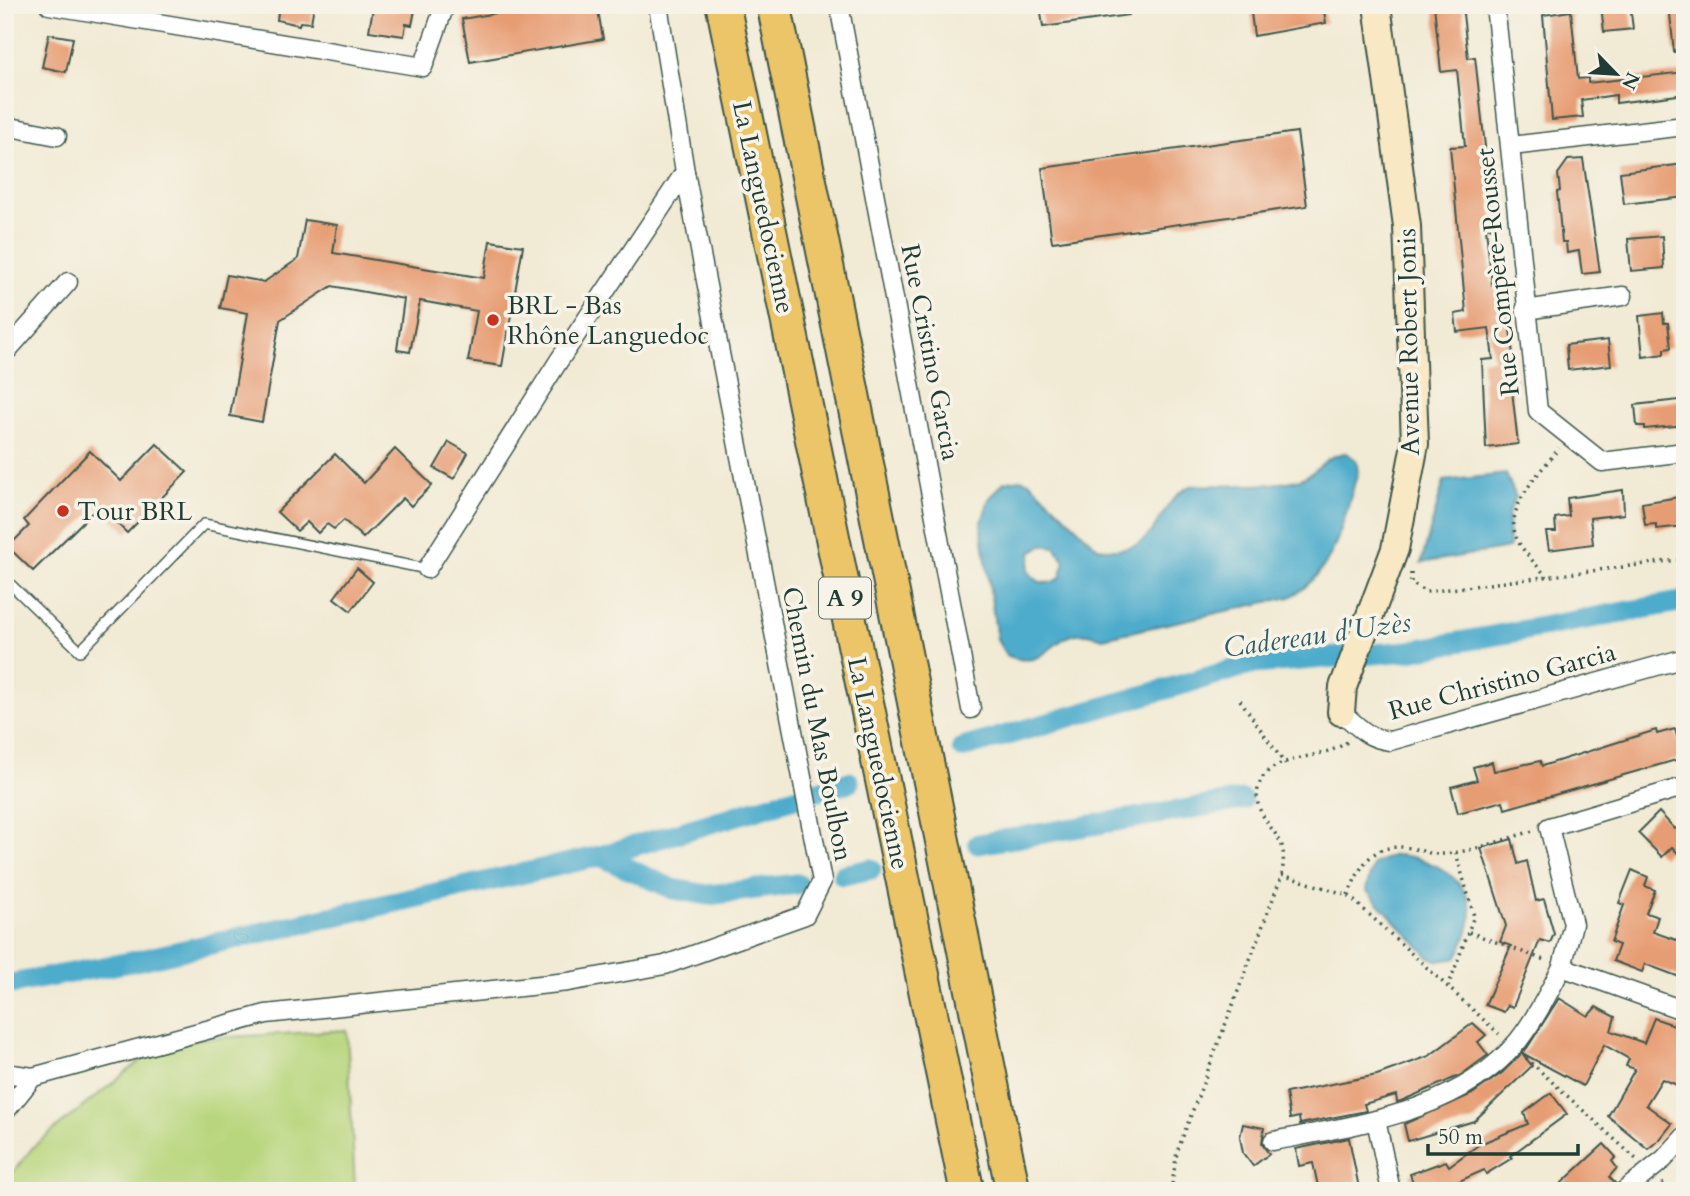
<svg xmlns="http://www.w3.org/2000/svg" width="1690" height="1196" font-family="Cardo,serif">
  <style>
    .green { fill: #b8d67d; stroke: #6c8a58; stroke-width: 2 }
    .water { fill: #4eaccc; stroke: #367480; stroke-width: 2; fill-rule: evenodd }
    .lines { fill: none; stroke-linecap: round; stroke-linejoin: round }
    .canal { stroke: #4eaccc; stroke-width: 21 }
    .building { fill: #e79d73 }
    .lane-casing { stroke: #3e574c; stroke-width: 12 }
    .street-casing { stroke: #3e574c; stroke-width: 21 }
    .secondary-casing { stroke: #3e574c; stroke-width: 30 }
    .highway-casing { stroke: #3e574c; stroke-width: 37 }
    .path { stroke: #3e574c; stroke-width: 3.5; stroke-dasharray: 2 5; stroke-linecap: butt }
    .lane { stroke: #fff; stroke-width: 9 }
    .street { stroke: #fff; stroke-width: 18 }
    .secondary { stroke: #f8e8c3; stroke-width: 26 }
    .highway { stroke: #edc569; stroke-width: 33 }
    .poi-dot { fill: #c8321e; stroke: #f7f3e8; stroke-width: 2.5 }
    .labels { text-anchor: middle; stroke-width: 7; stroke-linejoin: round; paint-order: stroke }
    .shield { fill: #f7f3e8; stroke: #60746a; stroke-width: 2 }
    .shield-label { font-size: 24px; font-weight: bold; fill: #1f3d34 }
    .street-label { font-size: 26px; fill: #1f3d34; stroke: #f7f3e8 }
    .poi-label { font-size: 26px; fill: #1f3d34; stroke: #f7f3e8; text-anchor: start }
    .water-label { font-size: 28px; font-style: italic; fill: #2d5e62; stroke: #f7f3e8 }
  </style>
  <rect width="100%" height="100%" fill="#f7f3e8"/>
  <filter id="ink" filterUnits="userSpaceOnUse"><feTurbulence type="fractalNoise" baseFrequency=".0143" numOctaves="2"/><feDisplacementMap in="SourceGraphic" scale="14" xChannelSelector="R" yChannelSelector="G"/><feConvolveMatrix kernelMatrix="1 2 1 2 8 2 1 2 1" color-interpolation-filters="sRGB"/></filter>
  <filter id="wash" filterUnits="userSpaceOnUse"><feTurbulence type="fractalNoise" baseFrequency=".00686" numOctaves="4" result="noise"/><feDisplacementMap in="SourceGraphic" scale="28" xChannelSelector="R" yChannelSelector="G"/><feGaussianBlur stdDeviation="1.57" result="paint"/><feColorMatrix in="noise" values="0 0 0 0 0 0 0 0 0 0 0 0 0 0 0 0 0 1.4 0 .05"/><feComposite in="paint" operator="in"/></filter>
  <g filter="url(#wash)">
    <rect width="100%" height="100%" fill="#f1ead4"/>
    <path class="green" d="M347 1030 355 1191H5V1182L34 1146 165 1041Z"/>
    <g class="water">
      <path d="M1346 453 1356 460 1358 472C1343 519 1337 572 1290 597L1103 638C1048 618 1056 676 1006 655L997 640 981 525 989 499 1004 482 1020 479 1030 482 1098 548C1165 557 1149 508 1190 486 1223 484 1269 488 1300 479 1321 472 1320 456 1346 453ZM1043 545 1055 547 1065 561 1060 578C1047 587 1035 583 1028 570L1032 551Z"/>
      <path d="M1506 474 1516 497 1508 514 1509 548 1421 563 1444 481Z"/>
      <path d="M1394 855C1428 855 1478 881 1470 923 1468 935 1462 947 1456 958L1439 961 1429 957 1366 890 1373 864Z"/>
    </g>
    <g class="lines">
      <g class="canal">
        <path d="M962 748 1253 664 1409 651 1685 601"/>
        <path d="M978 844 1242 800"/>
        <path d="M600 856 673 889 708 895 797 884"/>
        <path d="M843 875 871 869"/>
        <path d="M5 985 136 961 600 856 849 782"/>
      </g>
    </g>
    <g id="blocks">
      <g class="building">
        <path d="M279 5H314L311 23 300 22 299 25 277 20Z"/>
        <path d="M398 5H416L412 25 406 24 404 36 369 31 373 8 396 11Z"/>
        <path d="M519 5H597L603 39 470 62 462 19 520 9Z"/>
        <path d="M1040 5H1128L1129 15 1043 27Z"/>
        <path d="M1250 5H1323L1326 23 1254 36Z"/>
        <path d="M1434 5H1462L1468 58 1475 57 1494 227 1486 228 1492 285H1497L1502 313 1508 312 1517 389 1512 390 1518 444 1486 448 1482 360 1493 359 1489 328 1457 332 1455 314 1466 312 1450 147 1465 146 1457 70 1441 72Z"/>
        <path d="M1601 5H1630L1633 29 1604 32Z"/>
        <path d="M1669 5H1685V52H1674Z"/>
        <path d="M1571 11 1578 79 1588 78V83L1685 72V94L1616 103V95L1581 100 1583 117 1552 120 1543 15Z"/>
        <path d="M49 34 73 38 66 72 42 67Z"/>
        <path d="M1297 132 1307 206 1052 242 1042 168Z"/>
        <path d="M1583 159 1600 272 1582 274 1579 251 1567 253 1566 242H1562L1557 192 1560 191 1558 174 1568 160Z"/>
        <path d="M1685 164V197L1624 204 1620 172Z"/>
        <path d="M305 220 337 225 333 253 484 278 490 241 523 246 502 366 468 361 477 311 420 301 410 352 397 350 404 299 332 286 280 320 262 422 230 416 248 313 220 308 227 275 264 282 298 259Z"/>
        <path d="M1662 236 1664 268 1631 271 1628 239Z"/>
        <path d="M1663 313 1664 323H1668L1671 348 1664 349V354L1643 357 1639 316Z"/>
        <path d="M1608 340 1611 365 1568 370 1566 345Z"/>
        <path d="M1679 400 1685 402V425L1645 429V426H1637L1635 405Z"/>
        <path d="M449 442 468 453 454 479 434 468Z"/>
        <path d="M157 444 187 472 127 533 99 506 33 571 8 547 29 526 24 520 90 451 121 481Z"/>
        <path d="M395 449 432 485 411 506 403 498 363 538 344 520 334 529 327 524 318 533 307 522 297 531 277 512 335 454 364 483Z"/>
        <path d="M1623 490 1624 514 1590 518 1593 544 1549 550 1546 532H1556L1555 518 1569 516 1567 498Z"/>
        <path d="M1685 496V526L1656 529V524L1645 525 1642 503Z"/>
        <path d="M357 568 373 582 351 611 334 598Z"/>
        <path d="M1675 729 1683 758 1505 809 1503 801 1458 813 1451 787 1477 780 1473 767 1492 762 1494 771 1540 761 1542 766 1656 730 1657 734Z"/>
        <path d="M1659 812 1675 829 1685 822V861L1672 847 1662 857 1638 833Z"/>
        <path d="M1512 839 1518 864 1527 861 1536 901 1544 899 1554 934 1550 943 1540 940 1513 1007 1508 1005 1504 1012 1485 1005 1511 946 1500 942 1506 926 1481 848Z"/>
        <path d="M1632 870 1648 877 1645 886 1655 890 1646 913 1658 917 1653 932 1685 943V979L1645 964 1642 972 1613 961 1619 945 1611 942 1624 905 1619 903Z"/>
        <path d="M1559 998 1588 1016 1596 1007 1615 1017 1611 1031 1644 1043 1654 1018 1685 1029V1088L1662 1079 1646 1105 1672 1124 1660 1139 1648 1149 1608 1116 1635 1069 1626 1066 1629 1059 1604 1045 1583 1086 1522 1053 1532 1066 1474 1121 1408 1141 1404 1124 1472 1094 1502 1073 1527 1048Z"/>
        <path d="M1473 1023 1486 1035 1478 1042 1488 1055 1461 1075 1401 1101 1397 1102 1396 1095 1364 1104 1366 1111 1300 1124 1299 1117 1290 1119 1286 1093 1377 1075 1429 1056Z"/>
        <path d="M1551 1093 1567 1114 1510 1156 1512 1158 1486 1174 1484 1170 1437 1191H1416L1410 1174 1446 1161 1449 1166 1480 1144 1528 1124 1524 1113Z"/>
        <path d="M1243 1124 1264 1128 1262 1144 1269 1154 1253 1166 1243 1153 1240 1137Z"/>
        <path d="M1349 1138 1359 1188 1319 1191 1313 1163 1299 1166 1296 1149Z"/>
        <path d="M1604 1144 1616 1157 1612 1161 1617 1168 1609 1177 1616 1184 1613 1191H1553Z"/>
      </g>
    </g>
  </g>
  <g filter="url(#ink)">
    <use href="#blocks" fill-opacity="0" stroke="#3e574c" stroke-width="2"/>
    <g class="lines">
      <defs>
        <path id="lane" d="M5 579 80 651 204 524 427 569"/>
        <g id="street">
          <path d="M49 5 423 67 445 5"/>
          <path d="M839 5 971 709"/>
          <path d="M1495 5 1538 411 1602 462 1685 452"/>
          <path d="M5 126 57 136"/>
          <path d="M1511 146 1685 126"/>
          <path d="M1525 310 1623 296"/>
          <path d="M5 353 68 282"/>
          <path d="M427 569 558 362 685 172"/>
          <path d="M1341 712C1359 727 1366 738 1390 741L1685 658"/>
          <path d="M1685 789 1683 787 1549 827 1573 924 1562 967 1685 1011"/>
          <path d="M5 1073 33 1077"/>
          <path d="M5 1112 33 1077 266 1014 568 982 665 965 805 915 822 881 685 172 658 5"/>
          <path d="M1376 1120 1391 1191"/>
          <path d="M1273 1141C1356 1125 1460 1112 1518 1041 1536 1018 1549 992 1562 967"/>
          <path d="M1624 1191 1664 1159 1685 1136"/>
        </g>
        <path id="secondary" d="M1341 712 1343 687 1395 549 1415 444 1407 226 1377 5"/>
        <g id="highway">
          <path d="M723 5 967 1191"/>
          <path d="M774 5 1013 1191"/>
        </g>
      </defs>
      <use href="#lane" class="lane-casing"/>
      <use href="#street" class="street-casing"/>
      <use href="#secondary" class="secondary-casing"/>
      <use href="#highway" class="highway-casing"/>
      <g class="path">
        <path d="M1411 573V583L1426 592 1685 559"/>
        <path d="M1547 577C1538 566 1526 555 1519 543 1499 511 1541 472 1559 448"/>
        <path d="M1240 700 1285 764"/>
        <path d="M1282 875 1348 895 1499 1034"/>
        <path d="M1348 895C1361 865 1371 842 1411 848 1421 850 1432 855 1443 854 1473 852 1504 839 1533 831"/>
        <path d="M1469 932 1547 961"/>
        <path d="M1448 987 1474 916 1456 853"/>
        <path d="M1526 1058 1636 1159"/>
        <path d="M1662 1183 1671 1191"/>
        <path d="M1171 1191 1177 1152 1282 875C1283 866 1285 852 1281 843 1271 824 1251 810 1259 785 1269 753 1323 761 1347 742"/>
      </g>
      <use href="#lane" class="lane"/>
      <use href="#street" class="street"/>
      <use href="#secondary" class="secondary"/>
      <use href="#highway" class="highway"/>
    </g>
  </g>
  <g class="poi-dot">
    <circle cx="493" cy="320" r="7"/>
    <circle cx="63" cy="511" r="7"/>
  </g>
  <g class="labels">
    <rect class="shield" x="819" y="577.5" width="52" height="41" rx="5"/>
    <g class="shield-label">
      <text x="845" y="606">A 9</text>
    </g>
    <g class="street-label">
      <text transform="translate(764 207) rotate(78)" y="9">La Languedocienne</text>
      <text transform="translate(1497 272) rotate(-96)" y="9">Rue Compère-Rousset</text>
      <text transform="translate(1408 342) rotate(-91)" y="9">Avenue Robert Jonis</text>
      <text transform="translate(931 352) rotate(79)" y="9">Rue Cristino Garcia</text>
      <text transform="translate(1502 681) rotate(-15)" y="9">Rue Christino Garcia</text>
      <text transform="translate(818 724) rotate(79)" y="9">Chemin du Mas Boulbon</text>
      <text transform="translate(879 763) rotate(78)" y="9">La Languedocienne</text>
    </g>
    <g class="poi-label">
      <text x="507" y="314">BRL - Bas<tspan x="507" dy="30">Rhône Languedoc</tspan></text>
      <text x="77" y="520">Tour BRL</text>
    </g>
    <g class="water-label">
      <text transform="translate(1317 634) rotate(-8)" y="10">Cadereau d'Uzès</text>
    </g>
  </g>
  <rect width="1690" height="1196" fill="none" stroke="#f7f3e8" stroke-width="28"/>
  <g transform="translate(1616 74) rotate(115)" stroke="#f7f3e8" stroke-width="5" paint-order="stroke">
  <path d="M0-5L12 26L0 18L-12 26Z" fill="#1f3d34"/>
  <text y="-10" font-size="19" font-weight="bold" text-anchor="middle" fill="#1f3d34">N</text>
  </g>
  <path d="M1428 1144v10h150v-10" fill="none" stroke="#1f3d34" stroke-width="3.5"/>
  <text x="1438" y="1144" font-size="21" fill="#1f3d34" stroke="#f7f3e8" stroke-width="5" paint-order="stroke">50 m</text>
</svg>
